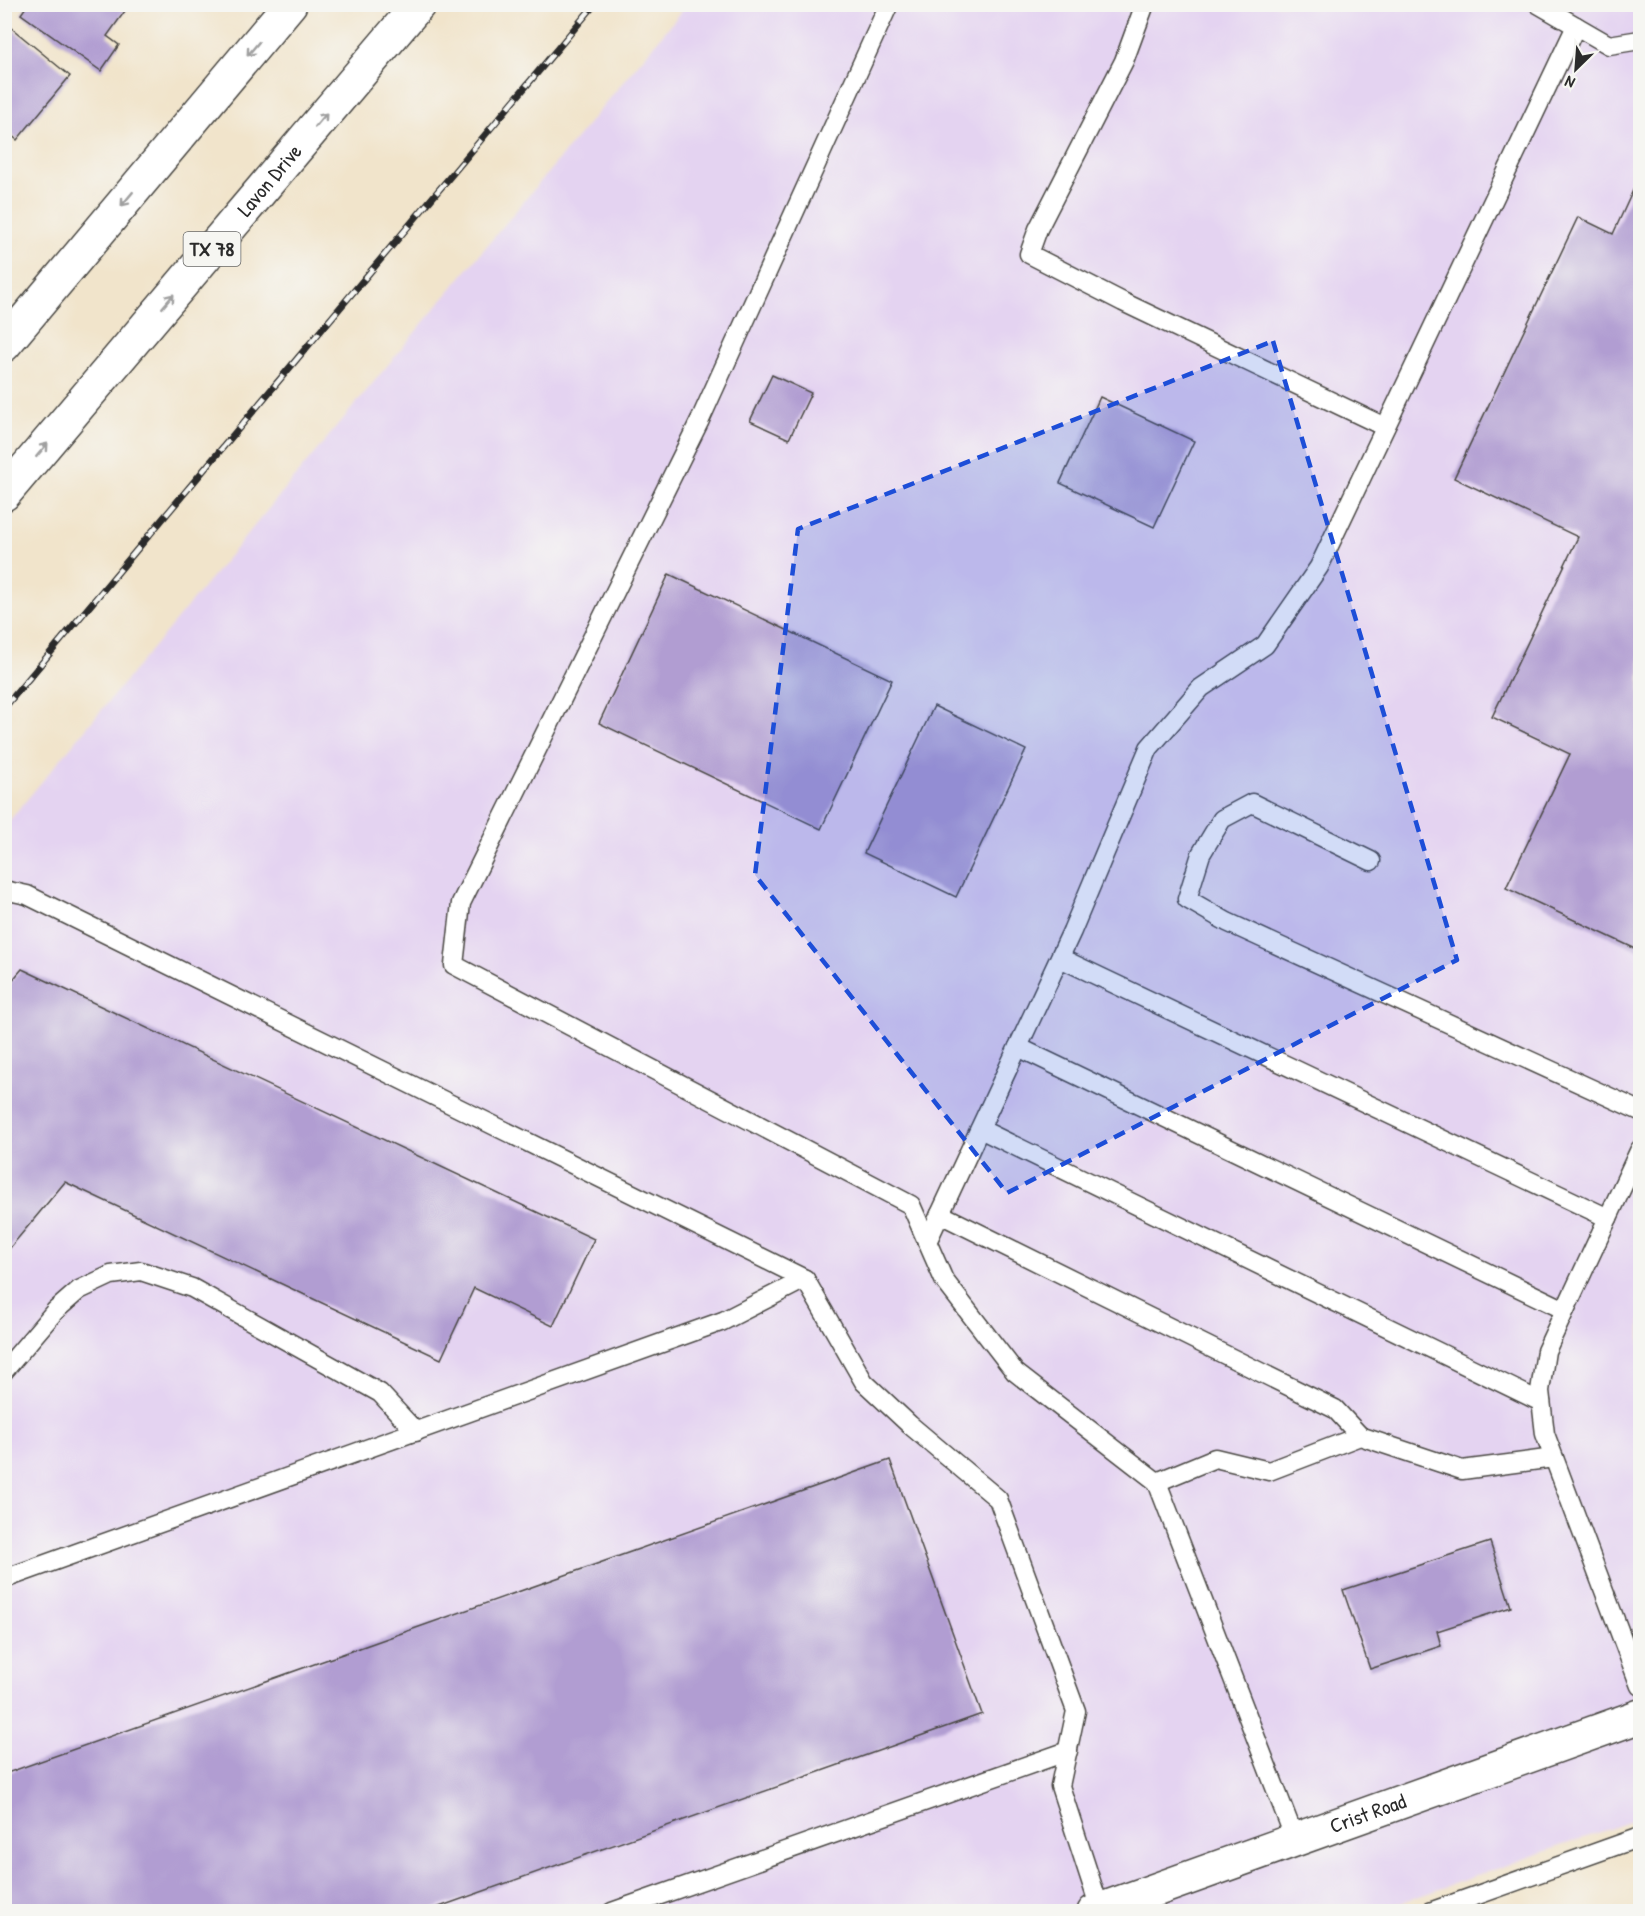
<svg xmlns="http://www.w3.org/2000/svg" width="1645" height="1916" font-family="'Patrick Hand',sans-serif">
  <style>
    .built { fill: #e4d3f1 }
    .building { fill: #b19dd2 }
    .lines { fill: none; stroke-linecap: round; stroke-linejoin: round }
    .lane-casing { stroke: #494743; stroke-width: 21 }
    .secondary-casing { stroke: #494743; stroke-width: 36 }
    .primary-casing { stroke: #494743; stroke-width: 36 }
    .lane { stroke: #fff; stroke-width: 18 }
    .secondary { stroke: #fff; stroke-width: 33 }
    .primary { stroke: #fff; stroke-width: 33 }
    .rail-casing { stroke: #2b2b2b; stroke-width: 7 }
    .rail { stroke: #f6f6f2; stroke-width: 4.5; stroke-dasharray: 14; stroke-linecap: butt }
    .oneway { stroke: #a0a0a0 }
    .marked { fill: #1d4ed8; fill-opacity: 0.2; stroke: #1d4ed8; stroke-width: 4.5; stroke-dasharray: 12 8; stroke-linejoin: round }
    .labels { text-anchor: middle; stroke-width: 4.5; stroke-linejoin: round; paint-order: stroke }
    .shield { fill: #f6f6f2; stroke: #686867; stroke-width: 1.5 }
    .shield-label { font-size: 20px; font-weight: bold; fill: #2b2b2b }
    .street-label { font-size: 21px; fill: #2b2b2b; stroke: #f6f6f2 }
  </style>
  <rect width="100%" height="100%" fill="#f6f6f2"/>
  <filter id="ink" filterUnits="userSpaceOnUse"><feTurbulence type="fractalNoise" baseFrequency=".0167" numOctaves="2"/><feDisplacementMap in="SourceGraphic" scale="12" xChannelSelector="R" yChannelSelector="G"/><feConvolveMatrix kernelMatrix="1 2 1 2 8 2 1 2 1" color-interpolation-filters="sRGB"/></filter>
  <filter id="wash" filterUnits="userSpaceOnUse"><feTurbulence type="fractalNoise" baseFrequency=".008" numOctaves="4" result="noise"/><feDisplacementMap in="SourceGraphic" scale="24" xChannelSelector="R" yChannelSelector="G"/><feGaussianBlur stdDeviation="1.35" result="paint"/><feColorMatrix in="noise" values="0 0 0 0 0 0 0 0 0 0 0 0 0 0 0 0 0 1.4 0 .05"/><feComposite in="paint" operator="in"/></filter>
  <g filter="url(#wash)">
    <rect width="100%" height="100%" fill="#f1e4cb"/>
    <path class="built" d="M687 5H1640V1818L1377 1911 5 1912V826Z"/>
    <g id="blocks">
      <g class="building">
        <path d="M28 4H130L107 36 119 45 101 71 21 14Z"/>
        <path d="M9 26 70 76 17 140 4 129V31Z"/>
        <path d="M1640 175V951L1506 888 1570 754 1492 717 1578 537 1454 478 1578 217 1613 234Z"/>
        <path d="M772 375 811 393 789 439 750 421Z"/>
        <path d="M1100 397 1194 441 1154 527 1060 483Z"/>
        <path d="M669 574 892 680 821 829 599 723Z"/>
        <path d="M934 706 1026 750 956 897 864 853Z"/>
        <path d="M22 969 594 1239 553 1326 474 1288 441 1359 65 1182 4 1255V990Z"/>
        <path d="M890 1460 982 1714 425 1912H4V1774Z"/>
        <path d="M1490 1542 1511 1607 1437 1631 1441 1646 1370 1669 1343 1590Z"/>
      </g>
    </g>
  </g>
  <g filter="url(#ink)">
    <use href="#blocks" fill-opacity="0" stroke="#494743" stroke-width="1.5"/>
    <g class="lines">
      <defs>
        <g id="lane">
          <path d="M889 4 700 420 461 903 454 965 911 1205 944 1280 1015 1372 1157 1482 1295 1839"/>
          <path d="M1145 4 1124 61 1038 229 1029 254 1123 302 1385 427"/>
          <path d="M1538 4 1609 45 1640 40"/>
          <path d="M1371 861 1252 803 1222 819 1201 854 1187 899 1227 922 1640 1111"/>
          <path d="M4 890 27 895 805 1279 864 1382 910 1425 998 1499 1076 1711 1060 1786 1100 1909"/>
          <path d="M1060 958 1608 1218"/>
          <path d="M1018 1047 1565 1310"/>
          <path d="M980 1129 1541 1402"/>
          <path d="M1640 1149 1546 1351 1540 1391 1545 1434 1640 1686"/>
          <path d="M940 1214 1335 1409 1360 1436"/>
          <path d="M927 1242 1072 931 1149 748 1201 688 1265 645 1319 567 1576 26"/>
          <path d="M4 1371 55 1311 79 1290 111 1275 141 1271 192 1288 380 1393 416 1432"/>
          <path d="M1157 1482 1215 1458 1269 1471 1360 1436 1462 1470 1554 1458"/>
          <path d="M4 1579 723 1321 805 1279"/>
          <path d="M612 1912 1068 1751"/>
          <path d="M1430 1912 1640 1837"/>
        </g>
        <g id="secondary">
          <path id="s1" d="M1094 1912 1640 1716"/>
        </g>
        <g id="primary">
          <path d="M4 345 290 4"/>
          <path id="s2" d="M4 494 419 4"/>
        </g>
      </defs>
      <use href="#lane" class="lane-casing"/>
      <use href="#secondary" class="secondary-casing"/>
      <use href="#primary" class="primary-casing"/>
      <use href="#lane" class="lane"/>
      <use href="#secondary" class="secondary"/>
      <use href="#primary" class="primary"/>
      <defs>
        <path id="rail" d="M4 708 595 4"/>
      </defs>
      <use href="#rail" class="rail-casing"/>
      <use href="#rail" class="rail"/>
    </g>
    <defs><path id="oneway-shaft" d="M-6 0H5M1.5-3L5.5 0L1.5 3" fill="none" stroke-width="1.6" stroke-linecap="round" stroke-linejoin="round" transform="scale(1.5)"/></defs>
    <g class="oneway">
      <use href="#oneway-shaft" transform="translate(253 49) rotate(130)"/>
      <use href="#oneway-shaft" transform="translate(321 120) rotate(-50)"/>
      <use href="#oneway-shaft" transform="translate(127 199) rotate(130)"/>
      <use href="#oneway-shaft" transform="translate(168 301) rotate(-50)"/>
      <use href="#oneway-shaft" transform="translate(42 450) rotate(-50)"/>
    </g>
  </g>
  <path class="marked" d="M1273 341 1457 960 1007 1193 755 875 798 529Z"/>
  <g class="labels">
    <rect class="shield" x="183.5" y="232" width="57" height="34" rx="4.5"/>
    <g class="shield-label">
      <text x="212" y="256">TX 78</text>
    </g>
    <g class="street-label">
      <text dy="7" stroke="none"><textPath href="#s2" startOffset="411">Lavon Drive</textPath></text>
      <text dy="7" stroke="none"><textPath href="#s1" startOffset="291">Crist Road</textPath></text>
    </g>
  </g>
  <rect width="1645" height="1916" fill="none" stroke="#f6f6f2" stroke-width="24"/>
  <g transform="translate(1576 69) rotate(205)" stroke="#f6f6f2" stroke-width="4.5" paint-order="stroke">
  <path d="M0-4.5L10 22L0 15L-10 22Z" fill="#2b2b2b"/>
  <text y="-9" font-size="16" font-weight="bold" text-anchor="middle" fill="#2b2b2b">N</text>
  </g>
</svg>
